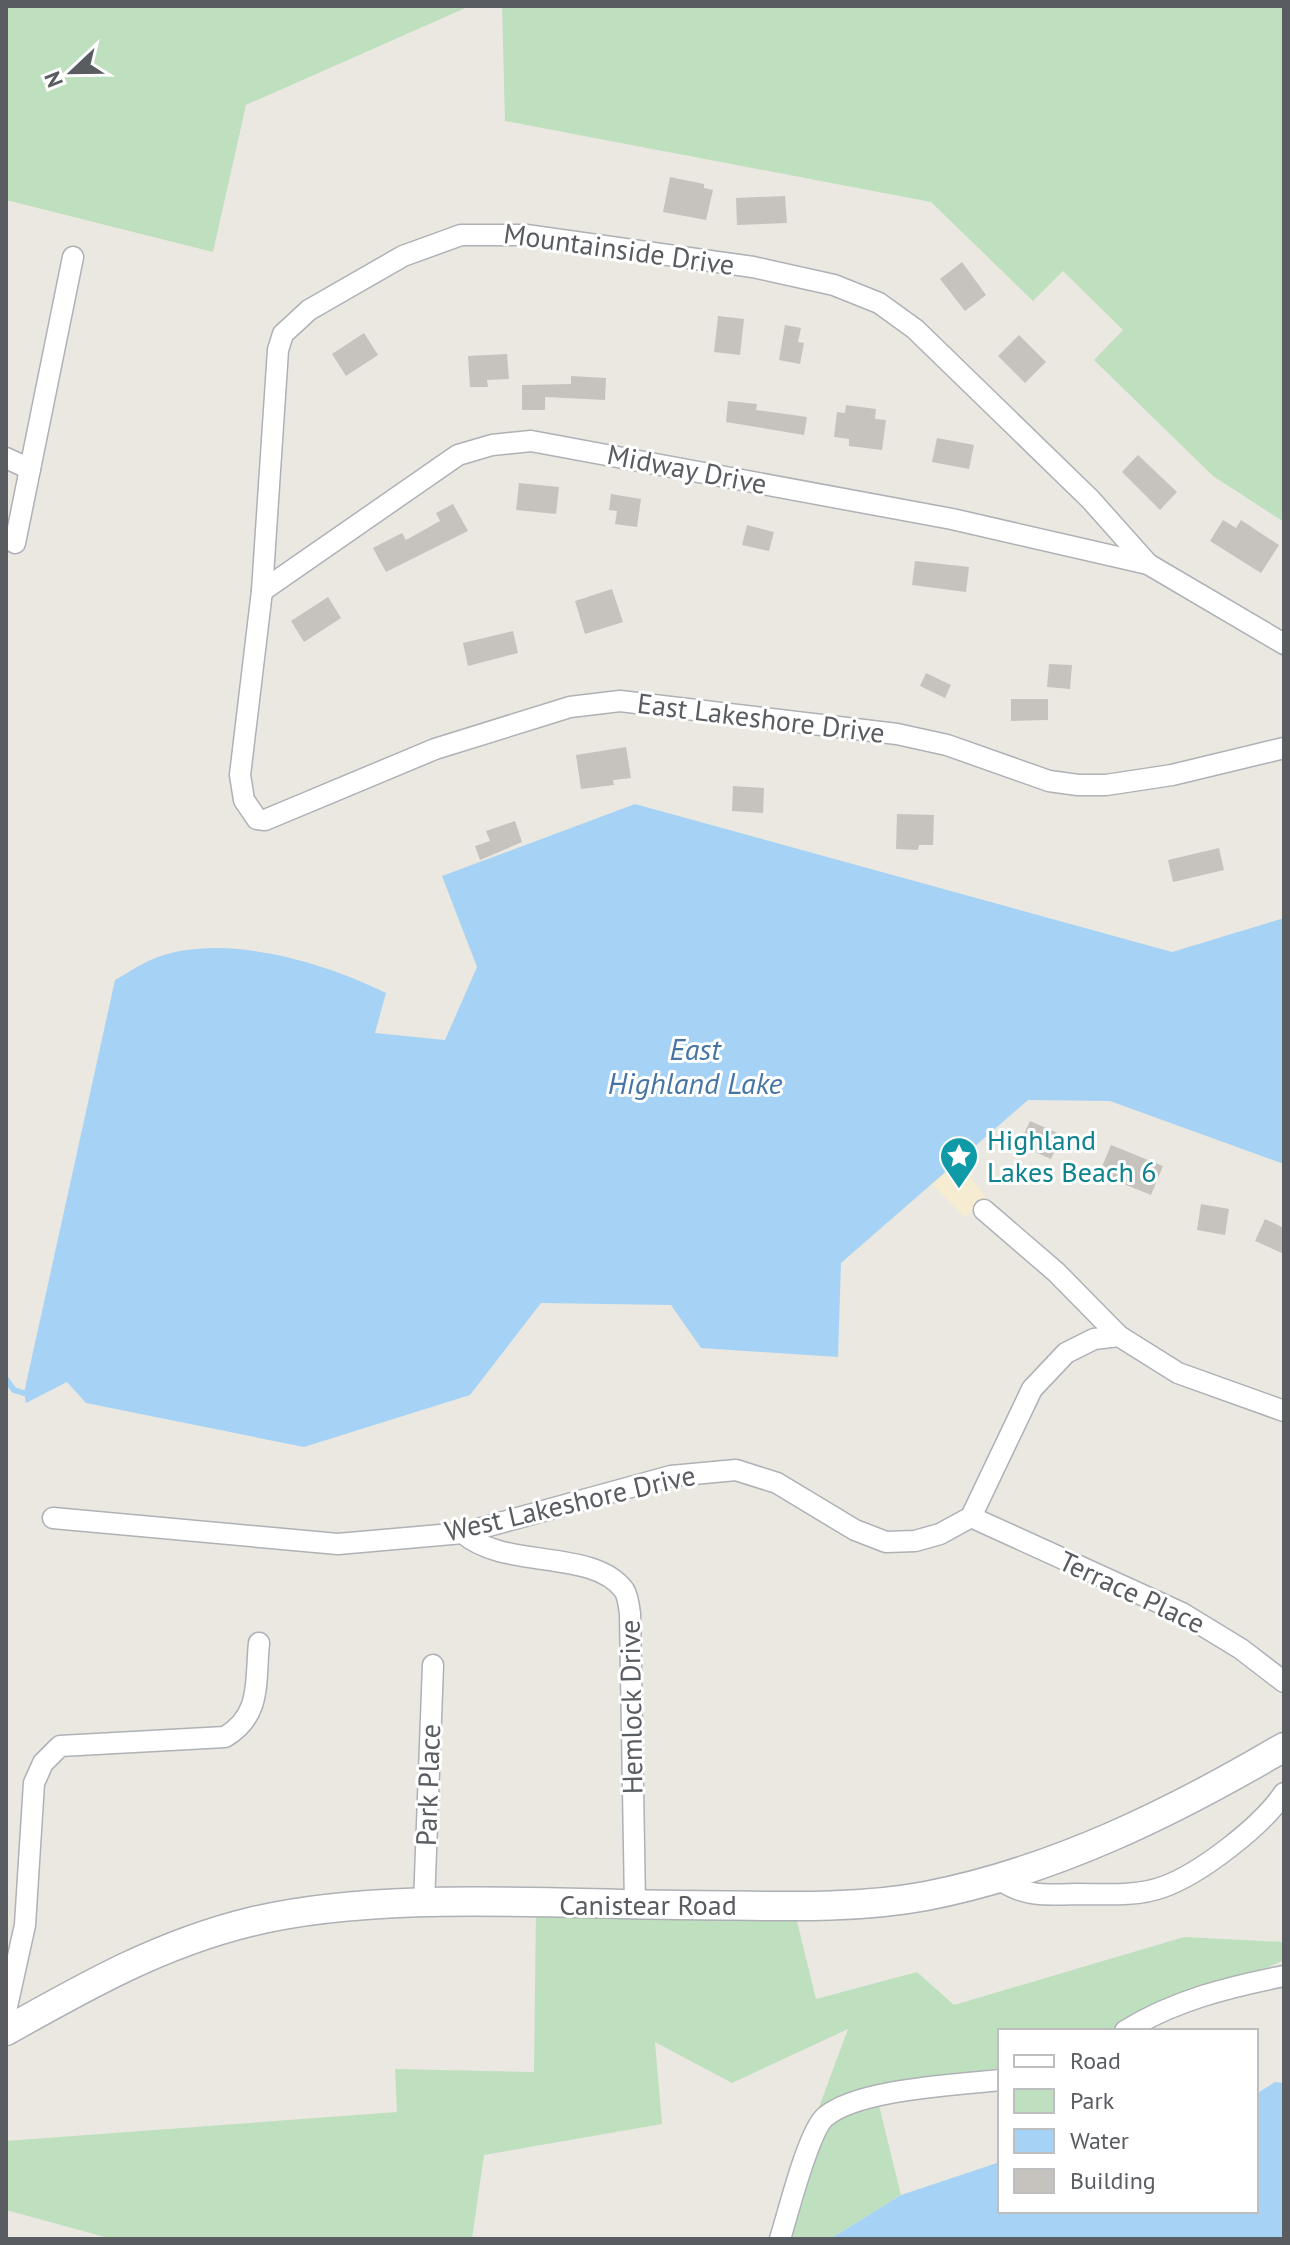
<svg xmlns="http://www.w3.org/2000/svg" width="1290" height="2245" font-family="'PT Sans',sans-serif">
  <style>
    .green { fill: #bfe0bf }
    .sand { fill: #f5ecd1 }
    .water { fill: #a6d3f5 }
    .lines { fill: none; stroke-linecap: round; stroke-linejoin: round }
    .stream { stroke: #a6d3f5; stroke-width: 6 }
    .building { fill: #c6c3be }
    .street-casing { stroke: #aeb1b5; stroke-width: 23 }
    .secondary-casing { stroke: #adb0b5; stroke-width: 31 }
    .street { stroke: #fff; stroke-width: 20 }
    .secondary { stroke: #fff; stroke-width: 28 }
    .labels { text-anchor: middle; stroke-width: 6; stroke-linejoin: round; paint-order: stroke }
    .street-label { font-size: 28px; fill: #595c60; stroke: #fff }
    .culture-label { font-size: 28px; fill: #0d838f; stroke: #fff; text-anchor: start }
    .water-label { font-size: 30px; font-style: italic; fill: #4675a5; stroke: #fff }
  </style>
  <rect width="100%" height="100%" fill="#eae8e1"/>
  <g class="green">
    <path d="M6 6H470L246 105 213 252 6 200Z"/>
    <path d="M502 6H1284V522L1213 476 1094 360 1123 330 1063 271 1033 301 931 202 505 121Z"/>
    <path d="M536 1905 795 1913 816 1999 917 1972 954 2005 1184 1937 1284 1942V1960L1130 2031H1000V2068L874 2085 901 2195 830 2239H770L848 2029 732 2083 655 2042 662 2124 484 2155 472 2239H112L6 2210V2141L397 2112 395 2069 534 2072Z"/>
  </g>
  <path class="sand" d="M958 1161 986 1197 965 1218 932 1184Z"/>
  <g class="water">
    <path d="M635 804 1172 952 1284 918V1164L1110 1101 1028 1100 841 1263 838 1357 701 1348 671 1305 541 1303 470 1395 304 1447 86 1403 67 1382 26 1403 24 1393 115 980C128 973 140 964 153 959 221 931 324 962 386 993L375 1033 445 1040 477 967 442 876Z"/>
    <path d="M1275 2082 1284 2083V2239H830L901 2195 1000 2162V2211H1256V2094Z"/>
  </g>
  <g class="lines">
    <path class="stream" d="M6 1379 14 1390 24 1393"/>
  </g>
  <g class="building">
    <path d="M670 177 704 184V188L713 190 706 220 663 212Z"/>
    <path d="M785 196 787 223 737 225 736 198Z"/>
    <path d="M962 262 986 295 965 311 940 279Z"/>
    <path d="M718 316 744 319 740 355 714 352Z"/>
    <path d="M785 325 801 328 798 342 804 343 800 364 779 360Z"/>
    <path d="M364 333 378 355 346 376 332 354Z"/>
    <path d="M1019 335 1046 362 1025 383 998 356Z"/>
    <path d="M507 354 509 379 487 380 488 387H470L468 356Z"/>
    <path d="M571 376 606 378 605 400 545 397V410H522V385L571 384Z"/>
    <path d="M728 401 757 404 756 410 807 417 804 435 726 422Z"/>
    <path d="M846 405 876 409 875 419 886 420 882 450 849 446V439L834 437 837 412 845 413Z"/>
    <path d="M937 438 974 445 969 469 932 462Z"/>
    <path d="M1138 455 1177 492 1160 510 1122 472Z"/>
    <path d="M519 483 559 487 556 514 516 510Z"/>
    <path d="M611 494 641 499 637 527 615 524 617 511 609 510Z"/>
    <path d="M453 504 468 531 386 572 373 548 402 533 406 540 440 521 436 513Z"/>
    <path d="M1223 520 1236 528 1241 520 1279 545 1261 573 1210 541Z"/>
    <path d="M747 525 774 532 769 551 742 545Z"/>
    <path d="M915 561 969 567 966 592 912 585Z"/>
    <path d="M612 589 623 622 585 634 575 601Z"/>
    <path d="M328 597 341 618 304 642 291 621Z"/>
    <path d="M513 631 518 653 468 666 463 643Z"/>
    <path d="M1049 664 1072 665 1070 689 1047 687Z"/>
    <path d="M926 673 951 685 945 698 920 686Z"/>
    <path d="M1011 699H1048V720L1011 721Z"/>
    <path d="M626 747 631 778 613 780 614 785 581 789 576 755Z"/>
    <path d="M733 786 764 788 763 813 732 811Z"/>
    <path d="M897 814 934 815 933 845H919L918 850 896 849Z"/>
    <path d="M515 821 522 842 480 860 475 846 490 841 486 831Z"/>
    <path d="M1219 848 1224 870 1173 882 1168 860Z"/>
    <path d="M1030 1121 1062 1135 1051 1159 1019 1145Z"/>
    <path d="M1111 1145 1163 1166 1151 1195 1099 1174Z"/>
    <path d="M1201 1204 1229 1209 1225 1235 1197 1230Z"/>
    <path d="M1265 1219 1284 1228V1254L1255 1241Z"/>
  </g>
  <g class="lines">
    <defs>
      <g id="street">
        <path d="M6 458 30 469"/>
        <path d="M15 543 73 257"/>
        <path d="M262 591 458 455 492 445 531 441 952 519 1148 564"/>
        <path d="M1284 644 1148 564 1090 499 915 329 879 303 834 285 753 267 526 235H461L403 256 309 310 283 334 278 350 262 591 240 775 244 800 257 819 265 820 435 749 570 707 620 701 897 734 947 745 1049 781 1078 785H1106L1172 775 1284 748"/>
        <path d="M984 1210 1056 1272 1119 1336"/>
        <path d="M971 1517 1182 1613 1241 1649 1284 1682"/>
        <path d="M53 1518 338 1544 463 1533 671 1476 736 1470 777 1483 855 1530 886 1542 915 1541 940 1534 971 1517 1032 1389 1066 1353 1094 1339 1119 1336 1178 1373 1284 1411"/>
        <path d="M463 1533C504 1570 593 1548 624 1590 628 1596 629 1606 630 1614L635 1904"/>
        <path d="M1000 1880C1025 1897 1046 1895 1076 1894 1104 1894 1136 1897 1163 1887 1200 1874 1262 1826 1284 1793"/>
        <path d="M424 1904 433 1665"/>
        <path d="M6 2011 25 1925 34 1783 43 1763 60 1746 225 1737C262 1715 255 1682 259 1643"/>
        <path d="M1125 2031C1173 2001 1228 1987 1284 1976"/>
        <path d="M780 2239C788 2214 808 2132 825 2117 858 2089 956 2085 1000 2080"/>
      </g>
      <path id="secondary" d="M6 2031C86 1986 160 1944 250 1922 377 1891 547 1904 679 1905 761 1905 846 1911 926 1896 1054 1871 1172 1813 1284 1747"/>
    </defs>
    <use href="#street" class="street-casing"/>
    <use href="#secondary" class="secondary-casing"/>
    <use href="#street" class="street"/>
    <use href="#secondary" class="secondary"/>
  </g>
  <defs>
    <symbol id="sight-pin" viewBox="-11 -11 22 30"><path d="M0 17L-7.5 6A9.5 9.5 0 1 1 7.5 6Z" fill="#0f9aa8" stroke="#fff"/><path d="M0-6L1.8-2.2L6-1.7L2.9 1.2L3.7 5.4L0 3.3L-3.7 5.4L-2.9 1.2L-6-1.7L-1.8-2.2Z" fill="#fff"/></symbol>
  </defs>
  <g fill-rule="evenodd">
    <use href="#sight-pin" x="937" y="1134" width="44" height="60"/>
  </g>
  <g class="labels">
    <g class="street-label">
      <text transform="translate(619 249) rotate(8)" y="10">Mountainside Drive</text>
      <text transform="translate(687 469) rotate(11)" y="10">Midway Drive</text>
      <text transform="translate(761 718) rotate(7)" y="10">East Lakeshore Drive</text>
      <text transform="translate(570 1503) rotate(-13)" y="10">West Lakeshore Drive</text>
      <text transform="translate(1132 1592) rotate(25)" y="10">Terrace Place</text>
      <text transform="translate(631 1707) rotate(-91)" y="10">Hemlock Drive</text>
      <text transform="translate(428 1785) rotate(-88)" y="10">Park Place</text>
      <text x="648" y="1915">Canistear Road</text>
    </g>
    <g class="culture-label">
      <text x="987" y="1150">Highland<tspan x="987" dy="32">Lakes Beach 6</tspan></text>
    </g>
    <g class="water-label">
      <text x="695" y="1060">East<tspan x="695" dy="34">Highland Lake</tspan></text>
    </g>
  </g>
  <rect width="1290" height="2245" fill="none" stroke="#595c60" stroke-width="16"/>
  <rect x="998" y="2029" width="260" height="184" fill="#ffffff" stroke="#bdbebf" stroke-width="2"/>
  <rect x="1014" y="2055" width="40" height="12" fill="#ffffff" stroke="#bdbebf" stroke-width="2"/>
  <text x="1070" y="2069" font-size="24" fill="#595c60">Road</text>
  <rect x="1014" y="2089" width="40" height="24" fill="#bfe0bf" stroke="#bdbebf" stroke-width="2"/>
  <text x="1070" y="2109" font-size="24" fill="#595c60">Park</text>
  <rect x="1014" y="2129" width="40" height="24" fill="#a6d3f5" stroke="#bdbebf" stroke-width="2"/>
  <text x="1070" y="2149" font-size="24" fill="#595c60">Water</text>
  <rect x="1014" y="2169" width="40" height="24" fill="#c6c3be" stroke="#bdbebf" stroke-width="2"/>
  <text x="1070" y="2189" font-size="24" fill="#595c60">Building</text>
  <g transform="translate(72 72) rotate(248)" stroke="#ffffff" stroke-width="6" paint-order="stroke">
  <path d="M0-6L14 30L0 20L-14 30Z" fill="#595c60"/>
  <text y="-12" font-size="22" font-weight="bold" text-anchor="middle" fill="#595c60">N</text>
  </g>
</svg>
